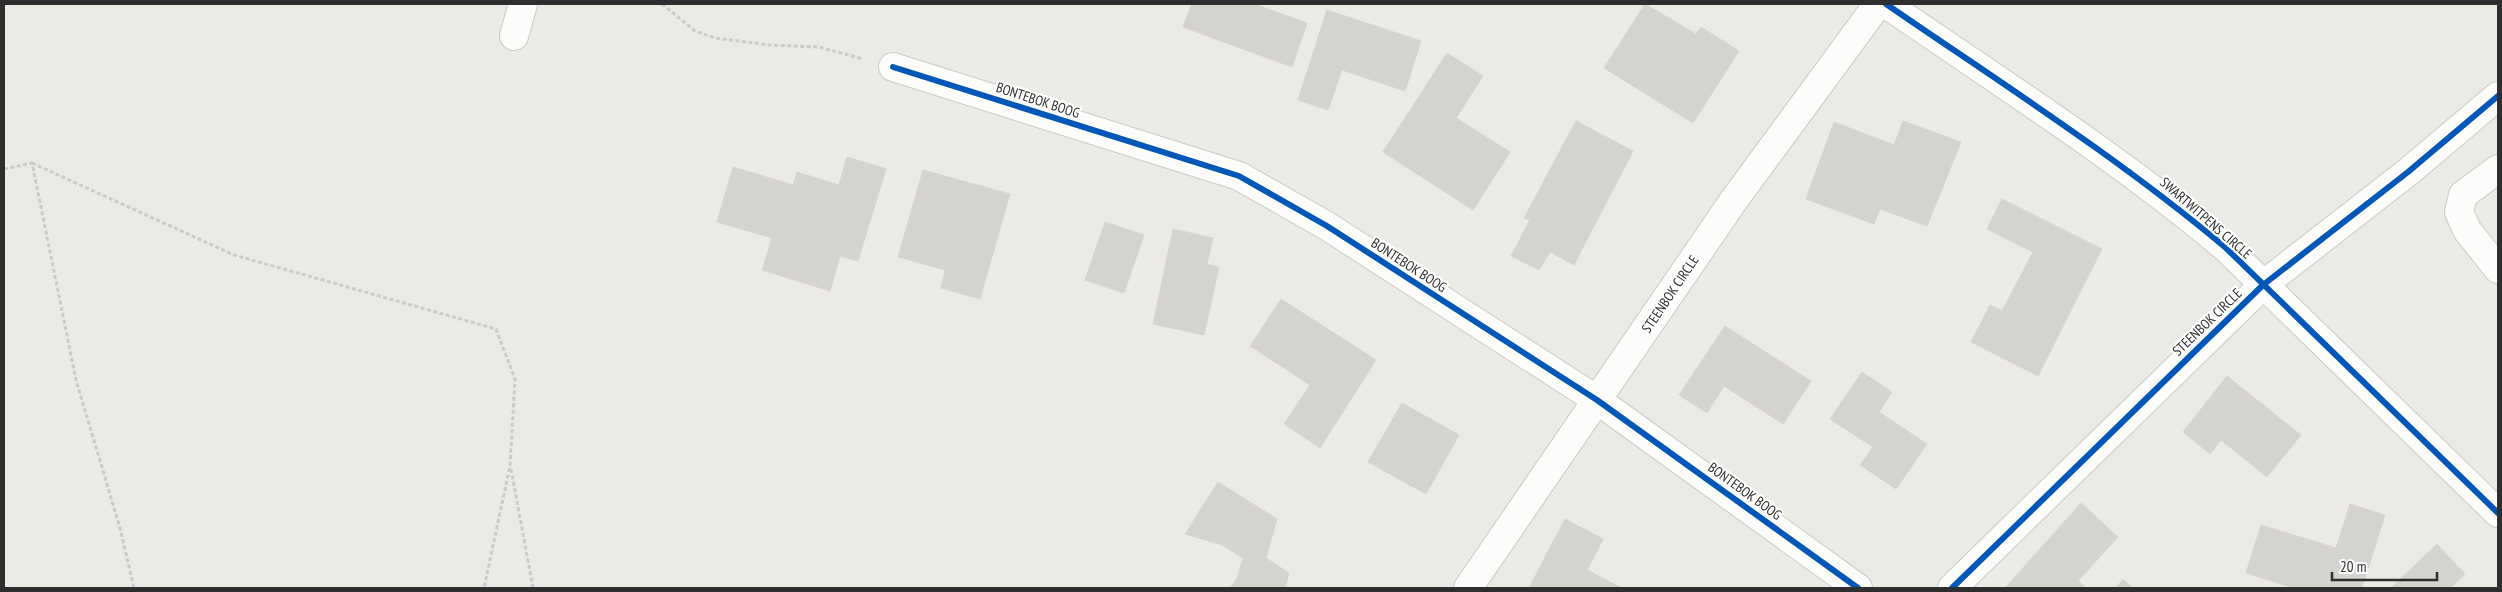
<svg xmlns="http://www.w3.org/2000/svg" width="2502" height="592" font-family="'PT Sans Narrow',sans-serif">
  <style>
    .building { fill: #d5d3ce; stroke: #d7d5d0 }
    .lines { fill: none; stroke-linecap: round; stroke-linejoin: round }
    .minor-casing { stroke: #cac9c9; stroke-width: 30 }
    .path { stroke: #cacac9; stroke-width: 3; stroke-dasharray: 4 2.5; stroke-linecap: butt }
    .minor { stroke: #fcfcfb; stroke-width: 28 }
    .cycleway-casing { stroke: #fff; stroke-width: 9 }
    .cycleway { stroke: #0057b8; stroke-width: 6 }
    .labels { text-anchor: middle; stroke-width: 4.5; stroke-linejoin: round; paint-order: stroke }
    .street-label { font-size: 14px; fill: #2e2e2e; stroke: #fff }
  </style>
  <rect width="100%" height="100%" fill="#eceae4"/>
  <g class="building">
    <path d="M1192 4H1254L1307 23 1292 67 1183 27Z"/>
    <path d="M1645 4 1696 34 1701 27 1739 51 1693 123 1604 68Z"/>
    <path d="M1327 10 1421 41 1405 91 1342 70 1328 110 1298 100Z"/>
    <path d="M1447 53 1483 76 1456 118 1510 152 1473 210 1383 152Z"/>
    <path d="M1576 121 1633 151 1574 265 1550 252 1539 270 1511 256 1530 220 1524 218Z"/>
    <path d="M1903 121 1961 142 1927 226 1880 209 1874 224 1806 199 1834 122 1894 145Z"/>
    <path d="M847 157 886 169 858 261 840 256 830 291 762 270 772 238 717 222 733 167 793 185 797 172 839 185Z"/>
    <path d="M923 170 1010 194 980 299 941 288 945 270 898 257Z"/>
    <path d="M2002 199 2102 249 2038 376 1971 342 1990 305 2002 311 2033 252 1987 229Z"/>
    <path d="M1105 222 1144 235 1124 293 1085 280Z"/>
    <path d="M1173 229 1213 238 1207 264 1219 267 1204 335 1153 324Z"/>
    <path d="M1281 299 1376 360 1320 448 1284 424 1310 385 1250 346Z"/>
    <path d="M1725 326 1811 381 1783 424 1724 386 1707 413 1679 395Z"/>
    <path d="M1862 372 1892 392 1879 412 1927 444 1896 489 1860 465 1873 447 1830 419Z"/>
    <path d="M2227 376 2301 435 2267 477 2221 440 2210 454 2183 432Z"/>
    <path d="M1402 403 1459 435 1426 494 1368 462Z"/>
    <path d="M1218 482 1277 519 1266 558 1289 573 1285 588H1230L1237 578 1243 558 1222 545 1185 534Z"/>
    <path d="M2081 503 2118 537 2078 581 2086 588H2005Z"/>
    <path d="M2350 504 2385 515 2362 588H2294L2246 573 2261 525 2336 548Z"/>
    <path d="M1565 519 1603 539 1587 570 1622 588H1529Z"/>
    <path d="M2437 544 2465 574 2450 588 2392 587Z"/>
    <path d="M2123 579 2133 588H2116Z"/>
  </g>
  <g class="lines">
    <defs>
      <g id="minor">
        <path d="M1886 4C2001 83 2119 158 2226 248L2498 513"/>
        <path d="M514 36 523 4"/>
        <path d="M893 67 1239 176 1327 226 1597 400 1858 588"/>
        <path d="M2498 169 2463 195 2459 212 2467 230 2498 269"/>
        <path d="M1468 588 1734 200 1878 4"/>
        <path d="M1952 588 2263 285 2408 172 2498 96"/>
      </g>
    </defs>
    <use href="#minor" class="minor-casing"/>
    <g class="path">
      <path d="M662 4 695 31 715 38 770 45 819 47 863 59"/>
      <path d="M32 163 234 255 496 329 515 379 510 466 484 588"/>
      <path d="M4 169 32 163 76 380 120 528 134 588"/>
      <path d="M511 469 533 588"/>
    </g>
    <use href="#minor" class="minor"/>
    <defs>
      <g id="cycleway">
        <path d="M1886 4C2001 83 2119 158 2226 248L2498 513"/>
        <path d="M893 67 1239 176 1327 226 1597 400 1858 588"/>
        <path d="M1952 588 2263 285 2408 172 2498 96"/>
      </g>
    </defs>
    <use href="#cycleway" class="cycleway-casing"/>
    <use href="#cycleway" class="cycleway"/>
  </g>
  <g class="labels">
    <g class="street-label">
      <text transform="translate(1038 100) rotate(18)" y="5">BONTEBOK BOOG</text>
      <text transform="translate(2206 218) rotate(41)" y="5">SWARTWITPENS CIRCLE</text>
      <text transform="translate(1409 265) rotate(33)" y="5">BONTEBOK BOOG</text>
      <text transform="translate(1670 294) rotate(-56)" y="5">STEENBOK CIRCLE</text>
      <text transform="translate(2207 322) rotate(-44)" y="5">STEENBOK CIRCLE</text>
      <text transform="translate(1745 491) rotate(36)" y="5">BONTEBOK BOOG</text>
    </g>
  </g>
  <rect width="2502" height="592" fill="none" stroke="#2e2e2e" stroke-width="10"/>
  <path d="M2332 572v8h105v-8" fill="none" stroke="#2e2e2e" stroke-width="2.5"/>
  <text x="2340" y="572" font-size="15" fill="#2e2e2e" stroke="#ffffff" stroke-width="4" paint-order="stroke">20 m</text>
</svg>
